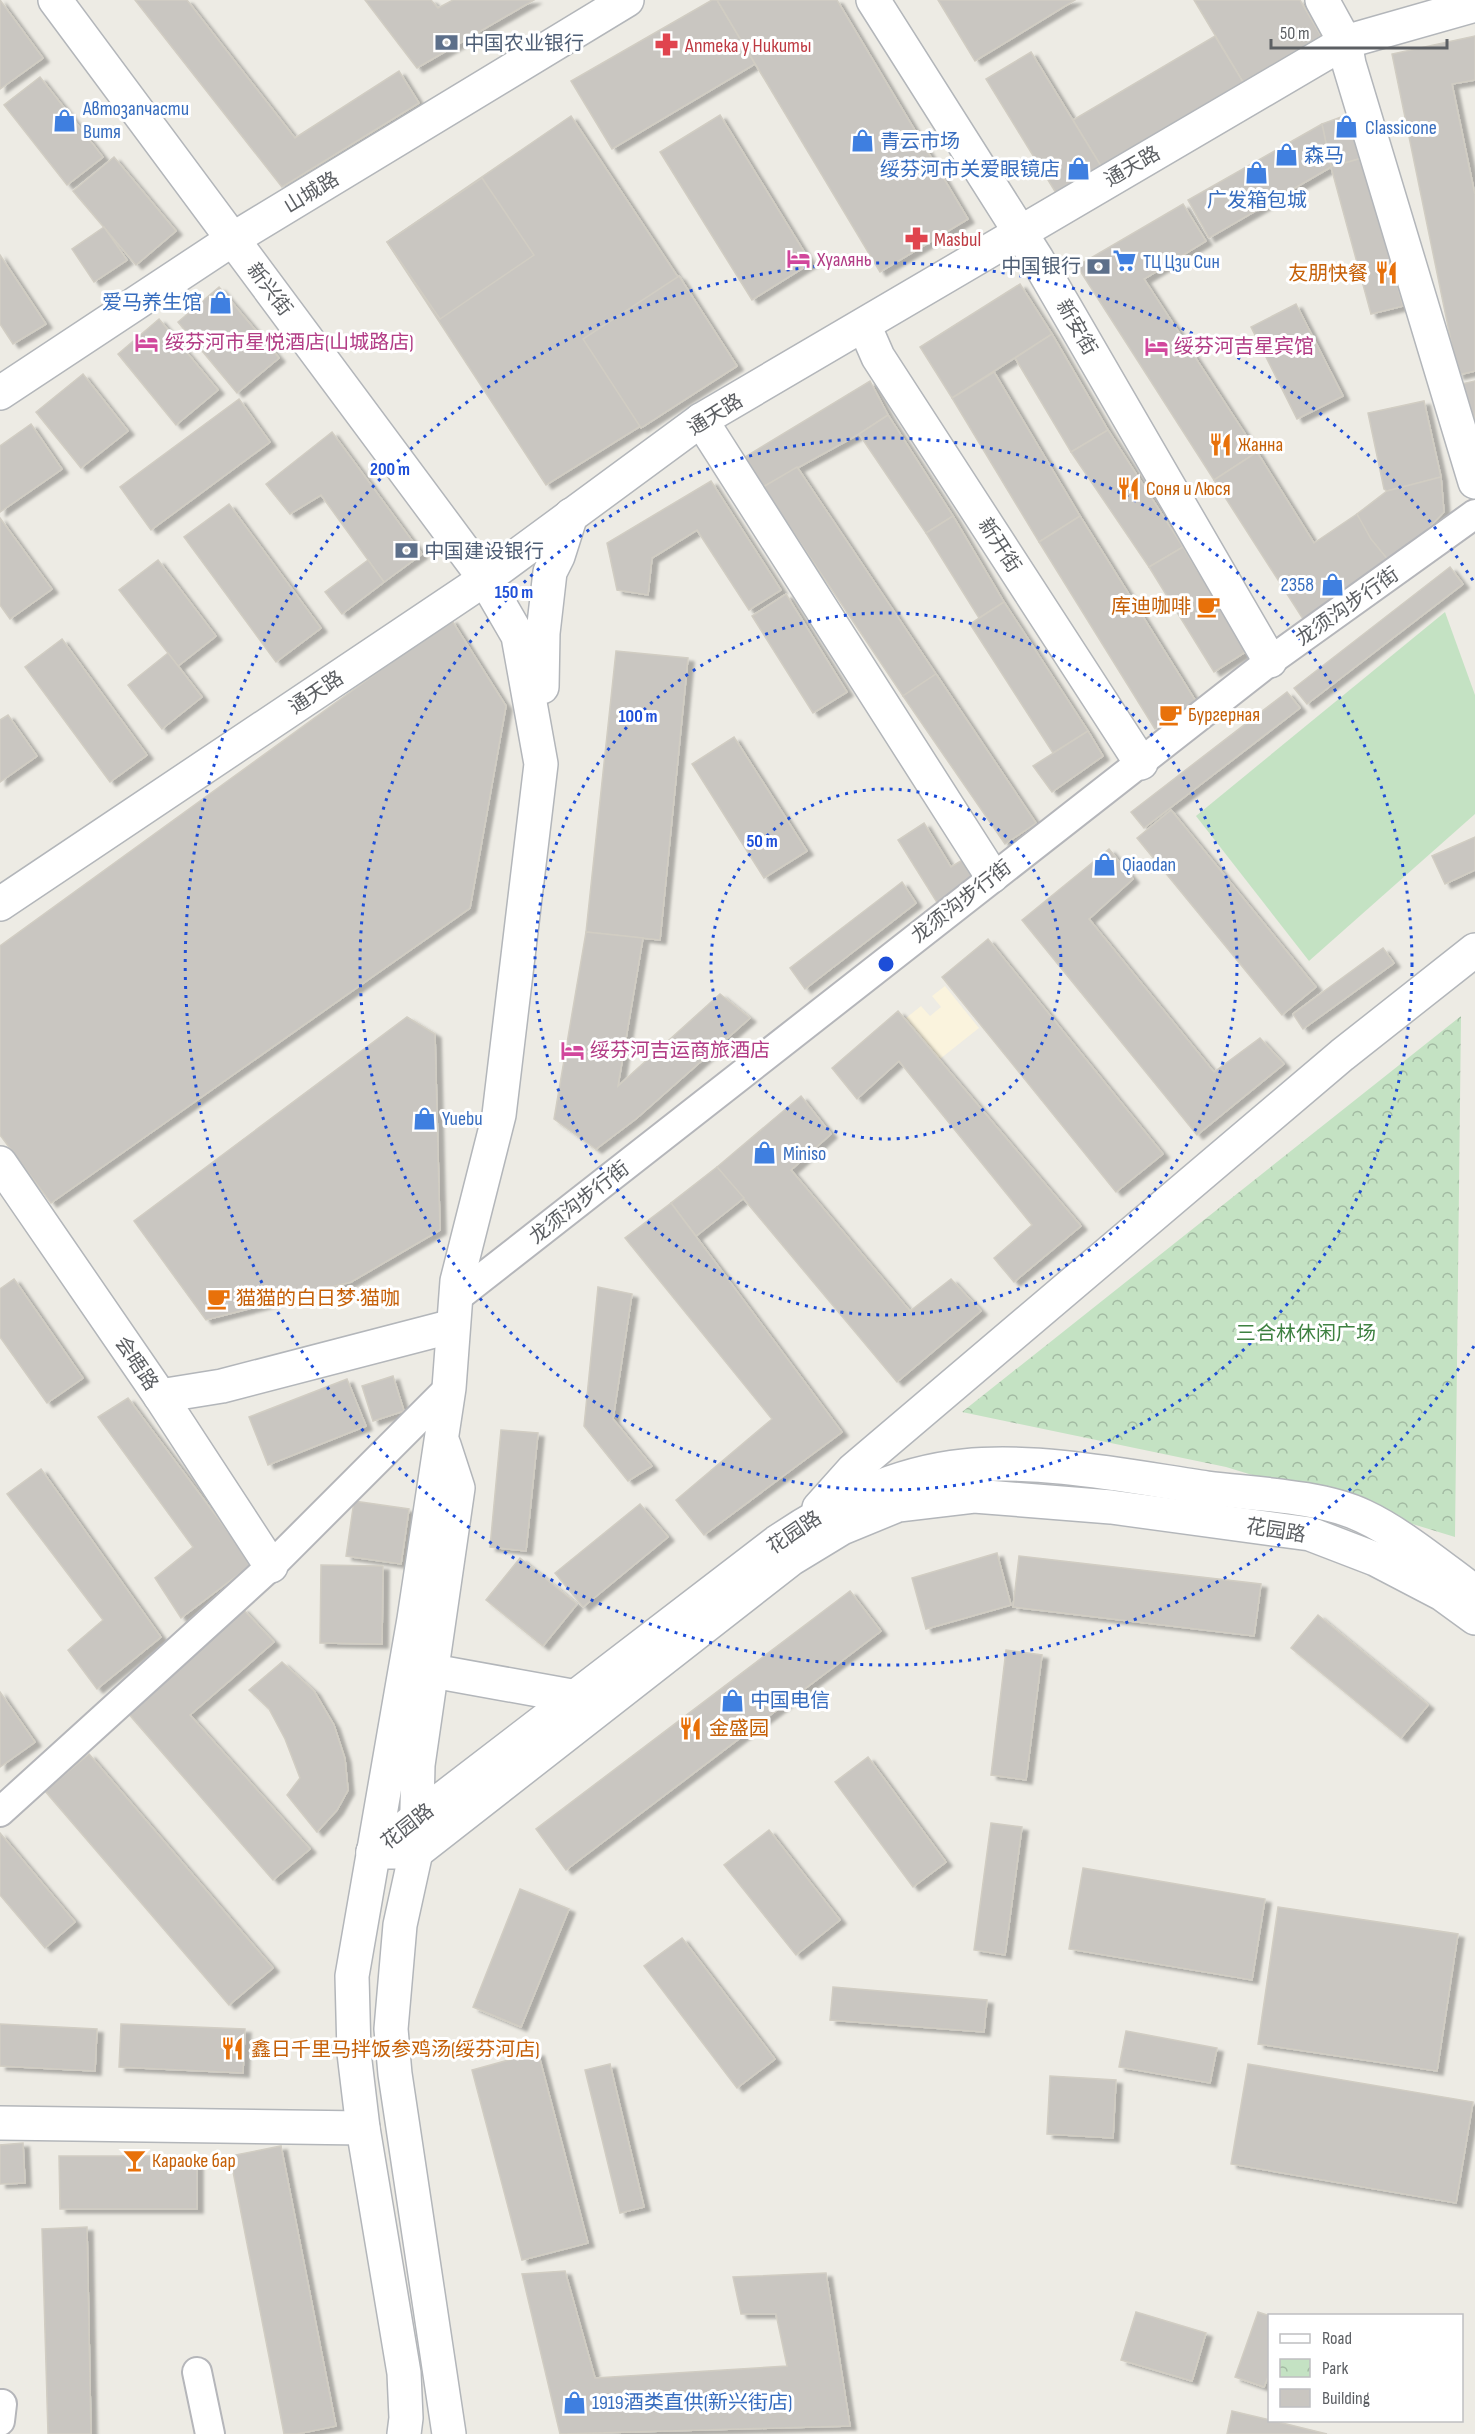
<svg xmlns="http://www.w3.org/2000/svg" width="1475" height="2434" font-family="'Sofia Sans Condensed','Noto Sans SC',sans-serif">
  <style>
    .commercial { fill: #faf3dd }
    .park { fill: url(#park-crowns) }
    .garden { fill: #c4e2c3 }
    .building { fill: #c9c6c1; stroke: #d1cdc3; stroke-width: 1.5; filter: url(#shadow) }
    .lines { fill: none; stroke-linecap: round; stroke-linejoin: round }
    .street-casing { stroke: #b5b6ba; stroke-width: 32 }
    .secondary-casing { stroke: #b3b6ba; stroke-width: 36 }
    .street { stroke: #fff; stroke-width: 28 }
    .secondary { stroke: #fff; stroke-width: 33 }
    .ring { fill: none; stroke: #1d4ed8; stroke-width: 3; stroke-dasharray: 3 6 }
    .labels { text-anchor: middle; stroke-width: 6; stroke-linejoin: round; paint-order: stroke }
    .service-label { font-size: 20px; fill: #4e5e75; stroke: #fff; text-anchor: start }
    .health-label { font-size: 20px; fill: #be3a42; stroke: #fff; text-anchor: start }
    .shop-label { font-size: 20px; fill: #366cbe; stroke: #fff; text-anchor: start }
    .street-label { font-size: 20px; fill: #5c5f63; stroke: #fff }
    .hotel-label { font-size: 20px; fill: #b23c85; stroke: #fff; text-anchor: start }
    .food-label { font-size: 20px; fill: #c56008; stroke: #fff; text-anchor: start }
    .park-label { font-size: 20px; fill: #3e8141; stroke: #fff }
    .centre { fill: #1d4ed8; stroke: #fff; stroke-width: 3 }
    .ring-label { font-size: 18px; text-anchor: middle; font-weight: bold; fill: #1d4ed8; stroke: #fff; stroke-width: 6; stroke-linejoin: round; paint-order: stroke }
  </style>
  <defs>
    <pattern id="park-crowns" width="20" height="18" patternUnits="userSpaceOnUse" patternTransform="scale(1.5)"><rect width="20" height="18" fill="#c4e2c3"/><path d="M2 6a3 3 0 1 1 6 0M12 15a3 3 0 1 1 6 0" fill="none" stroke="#a2baa2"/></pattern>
    <filter id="shadow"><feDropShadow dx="6" dy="4" stdDeviation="1.5" flood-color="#0004"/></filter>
  </defs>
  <rect width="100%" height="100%" fill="#edebe4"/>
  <path class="commercial" d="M945 986 979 1028 940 1059 906 1018 921 1006 930 1016 941 1007 932 996Z"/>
  <path class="park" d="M1461 1016 1455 1537 1226 1467 962 1412Z"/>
  <path class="garden" d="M1445 612 1475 695V814L1309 961 1196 816Z"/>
  <g class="building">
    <path d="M0 0 43 58 0 89Z"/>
    <path d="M135 0H187L295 138 399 71 419 103 282 187Z"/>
    <path d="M365 0H431L438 8 453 0H534L417 68Z"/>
    <path d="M712 0H717L755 64 612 149 571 81Z"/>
    <path d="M717 0H837L968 219 880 272Z"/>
    <path d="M938 0H1075L975 61Z"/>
    <path d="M1194 0H1300L1321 36 1243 82Z"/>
    <path d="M1215 36 1243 82 1101 166 1073 120Z"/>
    <path d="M1475 36V80L1452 84 1475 195V371L1458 375 1392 54Z"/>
    <path d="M1031 52 1101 166 1056 193 986 79Z"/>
    <path d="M40 77 103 157 67 185 4 105Z"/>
    <path d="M1352 113 1362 158 1331 167 1322 124Z"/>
    <path d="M720 115 811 263 752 300 660 152Z"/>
    <path d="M571 116 737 366 546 485 387 242Z"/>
    <path d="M1322 124 1331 167 1209 238 1188 200Z"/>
    <path d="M114 157 176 231 136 265 73 191Z"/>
    <path d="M1362 158 1403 306 1371 314 1331 167Z"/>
    <path d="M482 178 534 255 440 319 387 242Z"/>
    <path d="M1183 204 1206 241 1144 279 1257 452 1214 480 1077 266Z"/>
    <path d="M104 227 127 260 94 282 72 249Z"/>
    <path d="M0 255 46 324 13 344 0 324Z"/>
    <path d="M679 276 737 366 641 428 583 339Z"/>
    <path d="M1020 284 1052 334 952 398 920 347Z"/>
    <path d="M219 287 279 358 237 393 178 322Z"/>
    <path d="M1296 304 1343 396 1297 419 1251 327Z"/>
    <path d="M159 319 218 390 176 425 118 354Z"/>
    <path d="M1052 334 1108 430 1071 452 1015 358Z"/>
    <path d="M994 372 1080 516 1039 542 952 398Z"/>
    <path d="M83 374 128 431 81 468 36 412Z"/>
    <path d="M870 381 888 415 859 434 763 487 745 457Z"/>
    <path d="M1475 381V420L1469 421 1461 384Z"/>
    <path d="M239 399 270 442 151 530 120 487Z"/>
    <path d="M1424 401 1441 477 1387 491 1384 489 1368 413Z"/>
    <path d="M888 415 953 516 926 533 859 434Z"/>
    <path d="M31 424 62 469 0 512V446Z"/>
    <path d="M1108 430 1183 547 1149 567 1071 452Z"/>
    <path d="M332 432 422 554 384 582 321 495 290 514 266 484Z"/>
    <path d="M1257 452 1314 543 1357 514 1389 561 1303 619 1214 480Z"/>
    <path d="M797 467 936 674 903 696 763 487Z"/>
    <path d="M1441 477 1444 512 1421 536 1389 561 1371 539 1357 514 1387 491Z"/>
    <path d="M711 481 781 590 749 610 697 530 652 558 648 595 617 590 607 543Z"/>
    <path d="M229 504 321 628 276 662 184 537Z"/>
    <path d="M953 516 1004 602 979 618 926 533Z"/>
    <path d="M1080 516 1197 703 1155 729 1039 542Z"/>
    <path d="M0 518 52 589 10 619 0 605Z"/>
    <path d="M1183 547 1247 651 1214 672 1149 567Z"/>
    <path d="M158 560 216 636 178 666 119 590Z"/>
    <path d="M368 560 384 582 342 614 325 592Z"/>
    <path d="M1450 567 1463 584 1307 704 1294 688Z"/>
    <path d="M786 594 847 692 813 713 752 616Z"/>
    <path d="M1004 602 1088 731 1053 753 970 624Z"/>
    <path d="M451 619 506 706 470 908 51 1203 0 1135V946Z"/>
    <path d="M62 639 147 755 110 782 25 667Z"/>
    <path d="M616 651 688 658 660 940 586 932Z"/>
    <path d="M168 653 202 697 162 729 128 685Z"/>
    <path d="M936 674 1036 823 1005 844 903 696Z"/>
    <path d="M1287 692 1300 708 1144 828 1131 812Z"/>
    <path d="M8 715 37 756 0 782V720Z"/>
    <path d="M1088 731 1103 756 1052 792 1033 766Z"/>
    <path d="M734 737 807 851 764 878 692 764Z"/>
    <path d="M1171 810 1316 987 1282 1015 1137 838Z"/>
    <path d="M924 823 951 867 964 859 977 879 938 904 898 840Z"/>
    <path d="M1475 837V870L1445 884 1432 856Z"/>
    <path d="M1109 849 1133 879 1089 919 1214 1072 1260 1038 1284 1064 1197 1135 1022 920Z"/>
    <path d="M902 882 916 903 805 989 790 968Z"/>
    <path d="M586 932 643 938 618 1086 720 994 750 1018 637 1118 596 1149 554 1119Z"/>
    <path d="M988 939 1163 1154 1116 1192 942 977Z"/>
    <path d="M1383 948 1394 963 1303 1029 1293 1014Z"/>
    <path d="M898 1011 1081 1226 1014 1282 994 1258 1032 1225 899 1061 857 1099 832 1068Z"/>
    <path d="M407 1017 435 1034 440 1230 351 1282 206 1320 134 1221Z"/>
    <path d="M801 1096 831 1134 791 1170 910 1311 951 1279 981 1311 897 1382 717 1167Z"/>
    <path d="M717 1167 744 1198 696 1236 671 1203Z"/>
    <path d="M671 1203 842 1432 704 1535 676 1500 772 1419 625 1238Z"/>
    <path d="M14 1279 83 1378 47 1403 0 1337V1289Z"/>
    <path d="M598 1287 632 1294 613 1419 652 1466 628 1481 584 1426Z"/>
    <path d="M393 1376 404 1411 373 1421 362 1386Z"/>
    <path d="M347 1379 366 1426 268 1465 249 1417Z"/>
    <path d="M128 1398 252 1564 181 1618 155 1578 193 1547 98 1417Z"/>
    <path d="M501 1430 538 1433 526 1551 490 1547Z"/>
    <path d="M41 1469 161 1637 97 1689 68 1650 103 1620 7 1494Z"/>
    <path d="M354 1501 409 1509 401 1564 346 1556Z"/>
    <path d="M640 1504 668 1537 583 1607 555 1573Z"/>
    <path d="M997 1553 1011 1605 926 1629 912 1578Z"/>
    <path d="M1019 1556 1261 1584 1254 1636 1013 1607Z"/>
    <path d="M520 1558 577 1604 543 1646 486 1600Z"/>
    <path d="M321 1565 383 1566 382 1644 320 1643Z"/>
    <path d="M850 1591 881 1631 566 1870 536 1829Z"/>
    <path d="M242 1608 274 1642 190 1715 310 1849 273 1880 127 1712Z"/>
    <path d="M1318 1615 1428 1705 1401 1738 1291 1648Z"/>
    <path d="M1006 1650 1042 1655 1026 1780 991 1775Z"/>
    <path d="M282 1662 314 1691 334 1725 345 1759 348 1790 337 1810 317 1832 287 1795 300 1778 285 1739 269 1709 249 1690Z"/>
    <path d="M0 1692 35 1742 0 1767Z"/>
    <path d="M89 1754 273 1968 229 2005 45 1791Z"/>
    <path d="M868 1757 946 1862 913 1887 835 1782Z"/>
    <path d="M991 1823 1022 1827 1005 1955 974 1950Z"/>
    <path d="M769 1830 840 1920 796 1955 724 1865Z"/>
    <path d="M0 1833 75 1922 45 1948 0 1895Z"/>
    <path d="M1083 1868 1265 1899 1252 1980 1069 1949Z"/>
    <path d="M520 1889 569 1909 521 2027 473 2007Z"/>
    <path d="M1278 1907 1458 1934 1437 2071 1258 2044Z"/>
    <path d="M682 1938 775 2059 737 2088 644 1966Z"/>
    <path d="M833 1987 987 2000 984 2032 830 2020Z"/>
    <path d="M0 2024 97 2029 95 2071 0 2066Z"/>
    <path d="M121 2024 245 2029 243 2073 119 2067Z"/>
    <path d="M1126 2031 1217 2048 1210 2083 1119 2067Z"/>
    <path d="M538 2052 588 2243 522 2260 472 2070Z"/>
    <path d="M610 2064 644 2207 620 2213 585 2070Z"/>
    <path d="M1248 2064 1473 2102 1456 2203 1231 2164Z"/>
    <path d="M1050 2076 1116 2080 1113 2138 1047 2134Z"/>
    <path d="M23 2143 25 2183 0 2184V2145Z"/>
    <path d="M281 2146 336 2426 297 2434H284L230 2156Z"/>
    <path d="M59 2156H197V2209H60Z"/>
    <path d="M87 2227 91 2434H48L42 2229Z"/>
    <path d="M565 2271 595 2378 787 2366 776 2314H741L733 2277 826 2273 850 2426 560 2434 522 2274Z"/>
    <path d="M1136 2312 1206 2333 1192 2381 1121 2360Z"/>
    <path d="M1258 2312 1270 2316V2372L1264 2387 1235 2377Z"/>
    <path d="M1232 2411 1270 2420 1327 2434H1227Z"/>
  </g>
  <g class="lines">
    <defs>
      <g id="street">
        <path d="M455 1299 1270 661 1475 514"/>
        <path d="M0 1812 271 1566 449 1388"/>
        <path d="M197 2372 210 2434"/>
        <path d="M0 2421 2 2404"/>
      </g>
      <g id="secondary">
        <path d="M55 0 485 579 518 636 541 764 499 1115 457 1281 449 1388 414 1619 352 1976 354 2053 363 2128 404 2373 406 2418 404 2434"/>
        <path d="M873 0 1037 259 1270 661"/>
        <path d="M1322 0 1345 42 1349 64 1475 482"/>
        <path d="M864 325 878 357 1141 763"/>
        <path d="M0 393 233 239 627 0"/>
        <path d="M701 420 992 876"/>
        <path d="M542 687 543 633 550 572 558 556 571 515"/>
        <path d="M0 904 485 579 701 420 1345 42 1475 5"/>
        <path d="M0 1163 160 1396 271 1566"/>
        <path d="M160 1396 222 1386 453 1326"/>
        <path d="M444 1445 458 1488 418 1765 416 1852 400 1925 391 2029 395 2074 449 2434"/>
        <path d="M819 1508 853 1470 1342 1055 1475 950"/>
        <path d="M433 1671 577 1697"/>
        <path d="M373 1852 777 1542C833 1504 895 1473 964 1466 1039 1458 1132 1477 1207 1488 1254 1494 1321 1496 1363 1516 1400 1533 1442 1568 1475 1592"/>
        <path d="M373 1852H416L791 1559 842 1528 898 1505 974 1496 1111 1507 1310 1534 1375 1559 1442 1594 1475 1618"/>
        <path d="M0 2123 363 2128"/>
      </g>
    </defs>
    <use href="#street" class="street-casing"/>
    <use href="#secondary" class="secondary-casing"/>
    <use href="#street" class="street"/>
    <use href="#secondary" class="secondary"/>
  </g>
  <g class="ring">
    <circle cx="886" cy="964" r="175"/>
    <circle cx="886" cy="964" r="351"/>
    <circle cx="886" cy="964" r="526"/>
    <path d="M1474 1346A701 701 0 1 1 1474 582"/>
  </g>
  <defs>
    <symbol id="bank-bare" viewBox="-9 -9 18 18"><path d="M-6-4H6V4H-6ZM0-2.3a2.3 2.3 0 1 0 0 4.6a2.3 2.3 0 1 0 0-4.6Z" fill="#5c6f8a" stroke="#fff" stroke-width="2.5" paint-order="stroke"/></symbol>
    <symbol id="pharmacy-bare" viewBox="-9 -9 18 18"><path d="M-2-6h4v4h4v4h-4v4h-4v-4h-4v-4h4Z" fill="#e0444e" stroke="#fff" stroke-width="2.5" paint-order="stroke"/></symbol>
    <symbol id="shop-bare" viewBox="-9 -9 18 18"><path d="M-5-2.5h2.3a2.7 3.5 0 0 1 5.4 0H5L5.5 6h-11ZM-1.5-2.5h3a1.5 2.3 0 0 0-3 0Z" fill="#3f7fe0" stroke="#fff" stroke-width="2.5" paint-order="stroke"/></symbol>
    <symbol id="hotel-bare" viewBox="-9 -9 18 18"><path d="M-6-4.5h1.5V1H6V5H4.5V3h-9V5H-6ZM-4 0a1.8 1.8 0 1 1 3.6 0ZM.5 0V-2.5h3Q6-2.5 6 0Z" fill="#d1479c" stroke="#fff" stroke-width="2.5" paint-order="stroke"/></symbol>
    <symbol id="supermarket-bare" viewBox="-9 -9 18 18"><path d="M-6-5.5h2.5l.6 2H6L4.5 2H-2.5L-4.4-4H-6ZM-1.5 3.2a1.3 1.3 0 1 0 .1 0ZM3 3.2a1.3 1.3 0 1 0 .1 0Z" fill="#3f7fe0" stroke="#fff" stroke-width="2.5" paint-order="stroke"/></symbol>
    <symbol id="restaurant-bare" viewBox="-9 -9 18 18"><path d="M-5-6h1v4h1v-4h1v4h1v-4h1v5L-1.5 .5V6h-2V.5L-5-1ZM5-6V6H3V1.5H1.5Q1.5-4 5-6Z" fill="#e8710a" stroke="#fff" stroke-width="2.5" paint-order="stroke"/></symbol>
    <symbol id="cafe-bare" viewBox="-9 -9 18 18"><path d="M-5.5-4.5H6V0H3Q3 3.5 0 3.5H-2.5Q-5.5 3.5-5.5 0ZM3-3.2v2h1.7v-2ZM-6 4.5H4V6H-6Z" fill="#e8710a" stroke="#fff" stroke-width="2.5" paint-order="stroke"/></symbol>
    <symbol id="bar-bare" viewBox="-9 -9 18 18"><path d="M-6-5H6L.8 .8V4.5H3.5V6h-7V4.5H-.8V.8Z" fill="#e8710a" stroke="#fff" stroke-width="2.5" paint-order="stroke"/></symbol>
  </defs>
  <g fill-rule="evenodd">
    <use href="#bank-bare" x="430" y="26" width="33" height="33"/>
    <use href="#pharmacy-bare" x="650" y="28" width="33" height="33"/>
    <use href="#shop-bare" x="48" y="104" width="33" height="33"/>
    <use href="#shop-bare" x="1330" y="110" width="33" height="33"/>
    <use href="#shop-bare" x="846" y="124" width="33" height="33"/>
    <use href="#shop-bare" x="1270" y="138" width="33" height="33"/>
    <use href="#shop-bare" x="1062" y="152" width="33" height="33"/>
    <use href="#shop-bare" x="1240" y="156" width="33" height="33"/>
    <use href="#pharmacy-bare" x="900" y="222" width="33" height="33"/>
    <use href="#hotel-bare" x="782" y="242" width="33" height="33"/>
    <use href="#supermarket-bare" x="1108" y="244" width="33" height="33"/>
    <use href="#bank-bare" x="1082" y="250" width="33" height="33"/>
    <use href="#restaurant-bare" x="1370" y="256" width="33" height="33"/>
    <use href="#shop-bare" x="204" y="286" width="33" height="33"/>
    <use href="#hotel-bare" x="130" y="326" width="33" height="33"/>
    <use href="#hotel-bare" x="1140" y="330" width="33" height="33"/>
    <use href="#restaurant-bare" x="1204" y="428" width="33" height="33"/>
    <use href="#restaurant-bare" x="1112" y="472" width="33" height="33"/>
    <use href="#bank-bare" x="390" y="534" width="33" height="33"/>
    <use href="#shop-bare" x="1316" y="568" width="33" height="33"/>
    <use href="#cafe-bare" x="1192" y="590" width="33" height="33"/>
    <use href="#cafe-bare" x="1154" y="698" width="33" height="33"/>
    <use href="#shop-bare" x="1088" y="848" width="33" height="33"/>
    <use href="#hotel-bare" x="556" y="1034" width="33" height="33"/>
    <use href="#shop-bare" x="408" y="1102" width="33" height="33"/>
    <use href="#shop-bare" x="748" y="1136" width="33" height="33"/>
    <use href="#cafe-bare" x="202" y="1282" width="33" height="33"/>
    <use href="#shop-bare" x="716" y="1684" width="33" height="33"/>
    <use href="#restaurant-bare" x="674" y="1712" width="33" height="33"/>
    <use href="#restaurant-bare" x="216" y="2032" width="33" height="33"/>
    <use href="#bar-bare" x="118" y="2144" width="33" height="33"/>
    <use href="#shop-bare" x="558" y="2386" width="33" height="33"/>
  </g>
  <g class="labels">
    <g class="service-label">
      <text x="464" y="50">中国农业银行</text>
      <text x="1081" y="273" text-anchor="end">中国银行</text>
      <text x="424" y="558">中国建设银行</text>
    </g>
    <g class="health-label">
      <text x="685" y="52">Аптека у Никиты</text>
      <text x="934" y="246">Masbul</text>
    </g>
    <g class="shop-label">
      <text x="83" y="115">Автозапчасти<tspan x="83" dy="23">Витя</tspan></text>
      <text x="1365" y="134">Classicone</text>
      <text x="880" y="148">青云市场</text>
      <text x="1304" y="162">森马</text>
      <text x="1060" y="176" text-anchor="end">绥芬河市关爱眼镜店</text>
      <text x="1257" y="207" text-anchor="middle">广发箱包城</text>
      <text x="1143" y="268">ТЦ Цзи Син</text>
      <text x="202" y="309" text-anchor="end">爱马养生馆</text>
      <text x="1314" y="591" text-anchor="end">2358</text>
      <text x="1122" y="871">Qiaodan</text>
      <text x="442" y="1125">Yuebu</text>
      <text x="783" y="1160">Miniso</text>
      <text x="750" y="1707">中国电信</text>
      <text x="592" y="2409">1919酒类直供(新兴街店)</text>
    </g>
    <g class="street-label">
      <text transform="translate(1132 166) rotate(-30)" y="7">通天路</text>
      <text transform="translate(311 192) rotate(-31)" y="7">山城路</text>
      <text transform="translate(270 289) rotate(53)" y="7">新兴街</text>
      <text transform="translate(1077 327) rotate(60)" y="7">新安街</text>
      <text transform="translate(715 414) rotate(-32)" y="7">通天路</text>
      <text transform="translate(1000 545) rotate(57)" y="7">新开街</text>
      <text transform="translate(1347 606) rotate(-35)" y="7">龙须沟步行街</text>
      <text transform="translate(316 692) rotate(-34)" y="7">通天路</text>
      <text transform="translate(961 901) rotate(-38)" y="7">龙须沟步行街</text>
      <text transform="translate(579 1202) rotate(-38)" y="7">龙须沟步行街</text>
      <text transform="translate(137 1363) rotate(56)" y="7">会晤路</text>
      <text transform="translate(1276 1530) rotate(9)" y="7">花园路</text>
      <text transform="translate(794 1532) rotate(-34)" y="7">花园路</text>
      <text transform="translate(407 1826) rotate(-38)" y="7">花园路</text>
    </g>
    <g class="hotel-label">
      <text x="817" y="266">Хуалянь</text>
      <text x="165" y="349">绥芬河市星悦酒店(山城路店)</text>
      <text x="1174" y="353">绥芬河吉星宾馆</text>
      <text x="590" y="1057">绥芬河吉运商旅酒店</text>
    </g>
    <g class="food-label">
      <text x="1368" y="280" text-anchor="end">友朋快餐</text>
      <text x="1238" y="451">Жанна</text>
      <text x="1146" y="495">Соня и Люся</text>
      <text x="1191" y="613" text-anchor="end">库迪咖啡</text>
      <text x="1188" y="721">Бургерная</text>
      <text x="236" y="1305">猫猫的白日梦·猫咖</text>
      <text x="709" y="1735">金盛园</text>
      <text x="251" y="2056">鑫日千里马拌饭参鸡汤(绥芬河店)</text>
      <text x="152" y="2167">Караоке бар</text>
    </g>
    <g class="park-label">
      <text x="1306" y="1340">三合林休闲广场</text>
    </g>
  </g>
  <circle cx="886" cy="964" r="9" class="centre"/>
  <g class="ring-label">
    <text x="390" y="475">200 m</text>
    <text x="514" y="598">150 m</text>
    <text x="638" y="722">100 m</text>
    <text x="762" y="847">50 m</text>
  </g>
  <rect x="1268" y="2314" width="195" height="108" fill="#ffffff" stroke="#bebfc1" stroke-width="1.5"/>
  <rect x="1280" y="2334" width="30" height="9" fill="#ffffff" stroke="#bebfc1" stroke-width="1.5"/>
  <text x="1322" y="2344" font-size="18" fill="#5c5f63">Road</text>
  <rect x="1280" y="2359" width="30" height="18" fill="url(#park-crowns)" stroke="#bebfc1" stroke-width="1.5"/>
  <text x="1322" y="2374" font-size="18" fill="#5c5f63">Park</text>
  <rect x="1280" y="2389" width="30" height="18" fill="#c9c6c1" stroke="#bebfc1" stroke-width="1.5"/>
  <text x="1322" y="2404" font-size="18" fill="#5c5f63">Building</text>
  <path d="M1271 39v9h176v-9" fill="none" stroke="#5c5f63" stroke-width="3"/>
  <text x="1280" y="39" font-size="18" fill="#5c5f63" stroke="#ffffff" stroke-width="4.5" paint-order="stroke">50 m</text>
</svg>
